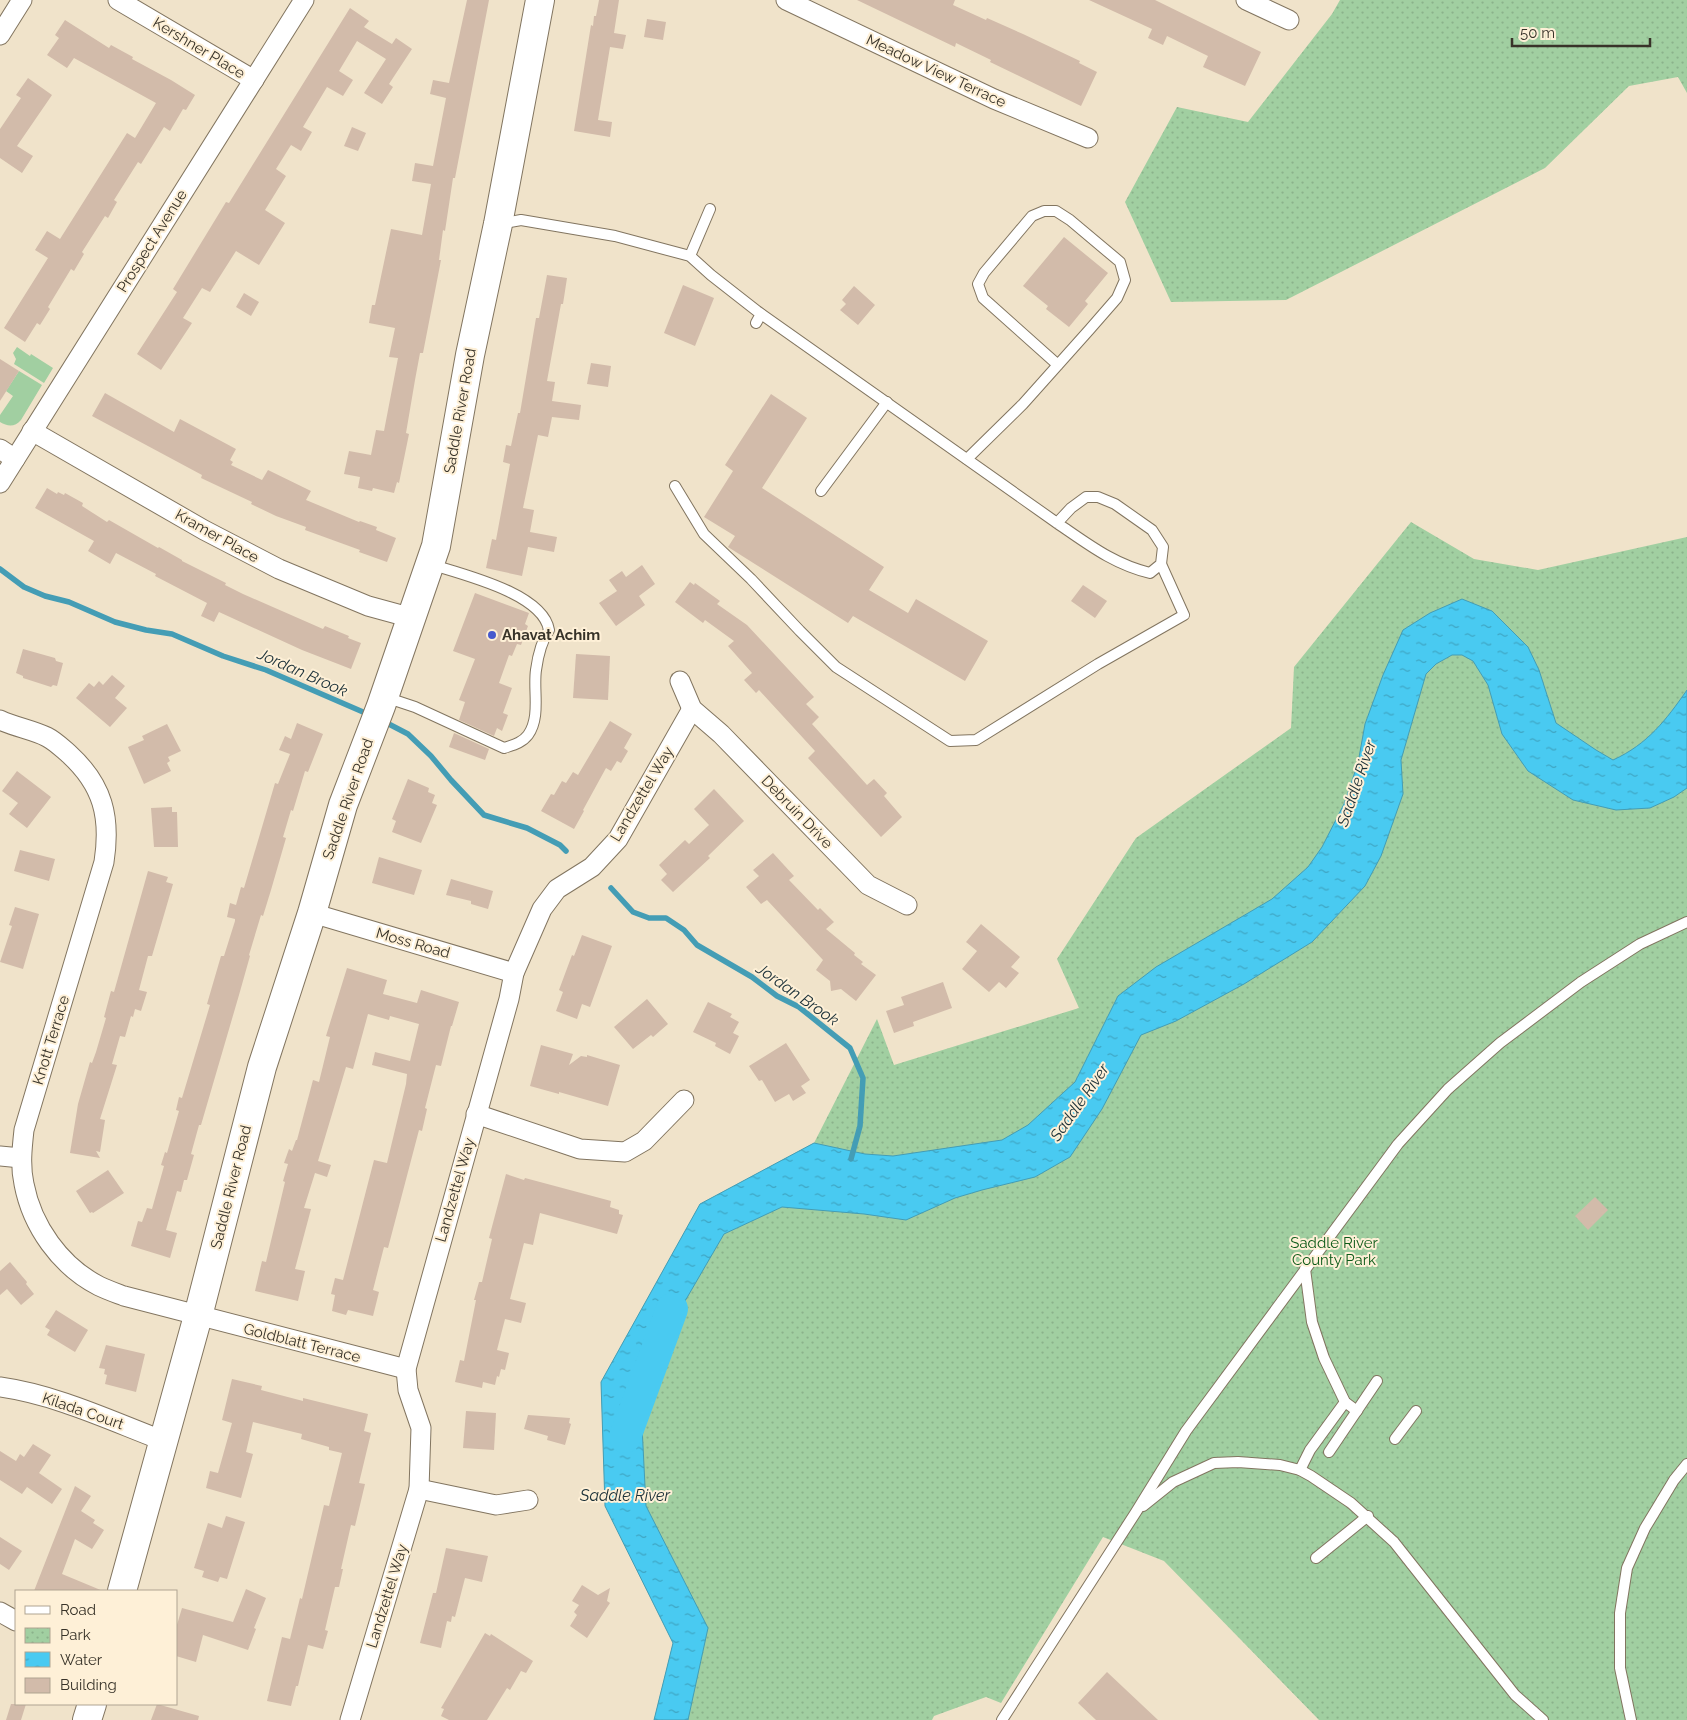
<svg xmlns="http://www.w3.org/2000/svg" width="1687" height="1720" font-family="Raleway,sans-serif">
  <style>
    .grass { fill: #a1cfa1 }
    .park { fill: url(#park-dots) }
    .water { fill: url(#water-ripples); stroke: #449db5 }
    .lines { fill: none; stroke-linecap: round; stroke-linejoin: round }
    .stream { stroke: #449db5; stroke-width: 5.5 }
    .river { stroke: #49caf1; stroke-width: 32 }
    .building { fill: #d2bbaa }
    .service-casing { stroke: #827560; stroke-width: 12 }
    .minor-casing { stroke: #827560; stroke-width: 21 }
    .secondary-casing { stroke: #827560; stroke-width: 30 }
    .service { stroke: #fff; stroke-width: 10 }
    .minor { stroke: #fff; stroke-width: 19 }
    .secondary { stroke: #fff; stroke-width: 28 }
    .poi-dot { fill: #4659cd; stroke: #fef0d7; stroke-width: 2 }
    .labels { text-anchor: middle; stroke-width: 4; stroke-linejoin: round; paint-order: stroke }
    .street-label { font-size: 15px; fill: #383329; stroke: #fef0d7 }
    .poi-label { font-size: 15px; font-weight: bold; fill: #383329; stroke: #fef0d7; text-anchor: start }
    .park-label { font-size: 15px; fill: #0c5a18; stroke: #fef0d7 }
    .water-label { font-size: 16px; font-style: italic; fill: #1b3038; stroke: #fef0d7 }
  </style>
  <defs>
    <pattern id="park-dots" width="8" height="8" patternUnits="userSpaceOnUse" patternTransform="scale(1.25)"><rect width="8" height="8" fill="#a1cfa1"/><path d="M2 2h.1M6 6h.1" fill="none" stroke="#8bb28b" stroke-width="1.8" stroke-linecap="round"/></pattern>
    <pattern id="water-ripples" width="26" height="14" patternUnits="userSpaceOnUse" patternTransform="scale(1.25)"><rect width="26" height="14" fill="#49caf1"/><path d="M2 4q2-2 4 0t4 0M15 11q2-2 4 0t4 0" fill="none" stroke="#3ea5c3"/></pattern>
  </defs>
  <rect width="100%" height="100%" fill="#f0e3ca"/>
  <g class="grass">
    <path d="M17 347 30 356 31 354 53 368 44 383 14 364 16 359 13 353Z"/>
    <path d="M19 371 42 385 21 420C15 427 8 427 0 422V415L13 396 6 391Z"/>
  </g>
  <g class="park">
    <path d="M1340 0H1687V93L1678 77 1629 86 1545 168 1286 300 1171 302 1125 202 1177 107 1248 122 1332 14Z"/>
    <path d="M1411 522 1474 559 1538 570 1687 537V1720H1319L1164 1561 1103 1537 1001 1703 986 1697 934 1716 932 1720H654L673 1643 605 1506 601 1382 700 1204 814 1143 877 1019 894 1065 1079 1008 1057 959 1136 838 1291 728 1294 667Z"/>
  </g>
  <path class="water" d="M1462 599 1492 611 1528 647 1539 670 1556 723 1596 750 1613 760C1648 744 1666 720 1687 690V788L1674 797 1650 808 1616 810 1573 800 1528 771 1502 734 1488 685 1473 661 1462 655H1452L1436 664 1426 674 1401 760 1403 794 1381 856 1365 886 1312 942 1244 984 1176 1021 1141 1035 1102 1109 1070 1157 1035 1177 982 1190 955 1198 906 1220 864 1214 782 1207 724 1234 656 1351 639 1366 646 1506 708 1628 688 1720H654L673 1643 605 1506 601 1382 700 1204 814 1143 865 1154 893 1156 1002 1140 1028 1125 1075 1082 1118 996 1156 967 1272 899 1308 867 1322 847 1344 804 1358 763 1365 724 1383 675 1403 630 1430 613Z"/>
  <g class="lines">
    <g class="stream">
      <path d="M0 569 24 587 45 596 69 602 115 622 146 630 172 634 223 656 266 670 370 715"/>
      <path d="M383 721 408 734 431 756 451 780 484 815 527 828 560 845 566 851"/>
      <path d="M611 888 633 912 649 918H666L684 930 697 945 752 977 777 996 799 1007 850 1048 863 1078 860 1126 851 1159"/>
    </g>
    <path class="river" d="M625 1437 672 1309"/>
  </g>
  <g class="building">
    <path d="M467 0H489L455 178H453L445 231 443 230 439 260H441L423 353H420L415 380 406 433 409 434 399 483 397 482 394 493 373 488 372 491 358 488 360 477 344 474 349 451 371 455 376 430 384 431 398 358 389 357 395 328 369 323 372 305H375L391 229 422 235 431 184 412 181 415 163 433 166 446 98 430 94 433 80 449 83Z"/>
    <path d="M599 0H619L614 33 626 35 623 49 610 47 598 120 612 122 610 137 574 131 591 25 593 26 594 16H596Z"/>
    <path d="M857 0H955L953 5 986 20 987 18 1023 34 1080 61 1079 63 1097 72 1081 106 990 62 991 60 956 43 955 47Z"/>
    <path d="M1089 0H1155L1261 52 1245 86 1203 67 1208 56 1167 36 1163 45 1148 38 1152 29Z"/>
    <path d="M350 8 369 21 364 27 392 44 396 38 412 49 389 84 393 87 382 104 364 93 386 59 357 41 339 71 353 80 343 96 327 87 303 127 312 132 301 151 291 145 276 169 286 176 265 210 285 223 259 265 236 251 210 292 202 288 183 318 192 323 161 370 137 354 177 292 173 289 226 202 229 203Z"/>
    <path d="M647 19 666 22 663 40 644 37Z"/>
    <path d="M65 20 109 48 111 45 133 57 132 59 171 80 195 95 186 110 183 109 170 131 164 127 141 164 138 162 114 200 117 202 108 218 105 216 82 252 84 254 74 271 71 269 48 307 50 309 40 325 37 323 25 342 4 328 48 258 35 250 47 231 60 239 127 133 135 138 156 103 74 58 67 68 47 55 59 38 55 35Z"/>
    <path d="M28 78 52 95 17 146 33 156 22 173 0 158V129L21 98 16 95Z"/>
    <path d="M352 127 366 133 358 151 344 146Z"/>
    <path d="M1064 237 1108 273 1085 301 1088 304 1069 327 1046 309 1048 306 1023 286Z"/>
    <path d="M547 275 567 278 563 304H561L547 381 555 382 552 401 581 405 579 420 552 417 548 437 538 435 523 508 534 510 530 532 557 537 554 552 528 547 522 576 486 568 492 539 496 540 510 464 503 462 506 445 511 446 518 413H520L536 318H539Z"/>
    <path d="M683 285 714 298 695 346 664 333Z"/>
    <path d="M854 286 875 305 858 325 840 310 846 304 842 300Z"/>
    <path d="M244 293 259 302 251 316 236 307Z"/>
    <path d="M0 359 19 371 0 401Z"/>
    <path d="M591 363 611 366 608 387 587 384Z"/>
    <path d="M105 393 174 432 180 419 236 449 230 460 233 462 231 465 262 480 268 470 311 491 306 500 359 522 360 521 377 527 376 530 396 538 387 562 359 552 360 550 305 530 306 527 276 516 251 504 252 502 201 478 202 475 92 416Z"/>
    <path d="M771 394 807 418 762 488 884 567 869 590 908 613 916 599 988 641 965 681 853 616 848 623 728 547 735 536 704 517 733 471 725 465Z"/>
    <path d="M47 488 57 494 58 492 64 495 65 493 83 503 82 506 107 522 109 520 158 548 159 547 182 560V561L226 583 225 585 243 594 323 629 325 626 349 636 348 638 361 643 351 669 302 650 219 612 214 622 201 616 207 603 155 576 156 574 116 553 110 564 88 551 94 541 35 508Z"/>
    <path d="M642 565 655 584 639 596 645 605 616 626 599 603 617 591 609 580 622 571 626 577Z"/>
    <path d="M690 582 694 585 695 583 720 601 717 604 747 625 814 697 806 704 819 717 812 724 867 785 874 779 887 793 884 796 902 817 881 837 808 758 815 751 759 690 756 693 744 680 752 673 728 646 734 641 705 620 703 623 675 602Z"/>
    <path d="M1083 585 1107 601 1095 618 1071 601Z"/>
    <path d="M475 593 529 613 525 624 528 626 521 645 517 644 512 656 509 655 499 683 512 688 503 713 508 715 502 731 497 728 494 736 459 720 465 702 459 700 475 659 453 651Z"/>
    <path d="M23 649 55 658 56 661 63 663 57 686 53 685 51 687 23 678V676L16 673Z"/>
    <path d="M576 654 610 656 608 700 573 698Z"/>
    <path d="M112 675 125 686 115 698 127 708 110 727 76 698 89 683 94 687 99 681 103 685Z"/>
    <path d="M610 721 632 734 624 748 628 751 621 763 617 761 611 771 606 768 583 810 584 811 574 829 541 811 551 794 554 795 562 781 566 783 573 772 578 775Z"/>
    <path d="M297 723 323 734 308 772 305 771 293 811 291 810 283 837 286 838 271 890 263 916 261 915 249 955 250 956 239 995 201 1125H199L191 1154 194 1155 187 1180H184L181 1192 177 1191 166 1230 177 1233 170 1258 131 1246 138 1221 142 1222 147 1208 152 1209 164 1166 161 1165 165 1152 167 1153 179 1111 176 1110 179 1097 182 1098 210 1005 207 1004 221 956H224L235 921V919L227 917 230 903 236 905 241 887 244 888 275 783 278 784 290 754 279 750 285 736 291 739Z"/>
    <path d="M167 724 181 751 168 757 170 761 167 763 171 771 144 784 128 747 144 740 142 736Z"/>
    <path d="M454 733 489 749 485 760 449 747Z"/>
    <path d="M17 771 51 797 27 828 9 814 18 803 2 791Z"/>
    <path d="M408 779 429 788 428 792 435 795 432 803 437 805 421 843 392 832 396 821 392 819Z"/>
    <path d="M714 789 744 821 708 856 710 858 673 892 661 880 667 874 659 865 685 840 689 844 709 825 694 809Z"/>
    <path d="M172 807V812H177L178 847H154L151 808Z"/>
    <path d="M20 850 55 859 49 881 14 871Z"/>
    <path d="M773 853 794 876 789 880 818 910 820 908 834 922 826 929 855 953 854 955 863 962 861 964 876 975 856 1001 841 989 831 991 830 981 816 970 823 960 767 900 761 904 746 887 759 876 753 870Z"/>
    <path d="M379 857 422 870 414 895 372 883Z"/>
    <path d="M148 871 168 877 166 882 173 884 152 956H148L139 990 147 992 141 1011 135 1009 133 1017 131 1016 125 1037 120 1036 112 1064 117 1065 100 1119 105 1120 100 1152 96 1151 100 1158 70 1153 78 1104 90 1062 92 1063 96 1052 106 1018 104 1017 111 991 114 992Z"/>
    <path d="M451 879 493 891 488 909 471 904V901L446 895Z"/>
    <path d="M15 907 39 914 23 969 0 962 12 926 9 925Z"/>
    <path d="M981 924 1020 957 1011 967 1019 973 1006 988 999 982 989 992 962 969 977 951 966 942Z"/>
    <path d="M582 935 612 946 590 1007 582 1004 577 1019 556 1011 563 992 559 990 572 955 574 956Z"/>
    <path d="M347 968 387 980 383 994 417 1003 421 990 459 1002 452 1026H451L441 1066 436 1065 425 1108 427 1109 422 1131 419 1130 388 1248 384 1247 373 1290 379 1292 373 1316 348 1310 346 1315 332 1311 335 1295 331 1294 335 1278 343 1280 374 1160 387 1163 406 1084 407 1074 372 1065 375 1052 410 1061 419 1024 390 1016 389 1020 368 1014 353 1069 346 1067 318 1161 331 1165 327 1177 315 1173 304 1208 311 1209 295 1269 305 1271 298 1301 255 1291 262 1261 266 1262 285 1182 283 1181 288 1164 284 1163 289 1149 292 1151 296 1140H297L313 1080 319 1082 330 1037 326 1036Z"/>
    <path d="M943 982 952 1008 913 1022 914 1026 894 1033 886 1011 904 1005 901 997Z"/>
    <path d="M647 999 668 1024 653 1037 651 1035 633 1049 614 1027Z"/>
    <path d="M708 1002 732 1014 730 1017 739 1022 733 1033 739 1036 730 1054 715 1046 716 1043 693 1032Z"/>
    <path d="M786 1043 810 1080 801 1086 806 1093 793 1101 789 1094 775 1102 762 1080 759 1081 749 1066Z"/>
    <path d="M541 1045 573 1054 569 1065 581 1056 587 1057V1055L620 1065 608 1106 559 1092V1094L530 1086Z"/>
    <path d="M108 1170 124 1193 93 1213 92 1212 90 1213 76 1191Z"/>
    <path d="M506 1174 524 1180 525 1178 611 1201 610 1207 619 1210V1214L623 1215 617 1234 540 1213 533 1245 524 1243 510 1299 526 1303 521 1323 505 1319 497 1350 509 1353 505 1370 501 1369 499 1377 497 1376 495 1385 483 1382 482 1388 455 1382 460 1360 464 1361 476 1300H474L479 1282H482L492 1239 489 1238Z"/>
    <path d="M1595 1197 1608 1210 1588 1230 1575 1216Z"/>
    <path d="M10 1262 27 1282 26 1284 34 1294 21 1305 7 1289 0 1295V1271Z"/>
    <path d="M56 1310 88 1330 75 1352 47 1335 50 1330 45 1327Z"/>
    <path d="M106 1345 145 1354 136 1392 105 1384 107 1375 104 1374 105 1369 99 1368Z"/>
    <path d="M232 1379 262 1386 261 1390 303 1401V1398L368 1414 364 1431 371 1433 359 1483 365 1484 355 1526 351 1525 341 1569H343L339 1587H335L325 1630 328 1631 323 1649 308 1645 298 1686H296L291 1706 267 1701 282 1637 290 1639 300 1598 302 1599 324 1505 329 1506 342 1453 329 1450V1447L301 1439 302 1434 253 1422 246 1452 253 1454 241 1498 206 1488 210 1471 218 1473 232 1423 222 1420Z"/>
    <path d="M466 1411 496 1413 494 1450 463 1448Z"/>
    <path d="M528 1415 570 1418 569 1423 571 1424 565 1445 547 1440 548 1436 524 1429Z"/>
    <path d="M33 1444 51 1455 39 1473 62 1489 52 1504 27 1487 22 1494 0 1480V1451L16 1461 20 1454 24 1457Z"/>
    <path d="M75 1486 91 1496 81 1511 95 1520 93 1523 104 1530 92 1549 75 1539 62 1574 103 1591H34Z"/>
    <path d="M226 1516 245 1522 227 1579 220 1577 218 1582 202 1577 204 1571 194 1568 208 1523 222 1528Z"/>
    <path d="M0 1537 22 1551 9 1570 0 1564Z"/>
    <path d="M446 1548 488 1556 482 1582 465 1578 455 1617 452 1616 451 1622 447 1621 441 1648 420 1643 433 1593H436Z"/>
    <path d="M582 1585 598 1595 610 1588 607 1601 610 1603 587 1638 570 1626 577 1615 574 1612 579 1605 572 1601Z"/>
    <path d="M246 1589 266 1598 254 1628 256 1629 248 1650 203 1635 196 1662 176 1656V1628L182 1608 233 1622Z"/>
    <path d="M485 1633 490 1636 491 1634 533 1661 526 1673 521 1671 510 1690 507 1688 487 1720H449L441 1716 444 1709 441 1708Z"/>
    <path d="M1107 1672 1158 1720H1096L1078 1703Z"/>
    <path d="M11 1704H26L21 1720H6Z"/>
    <path d="M157 1704 199 1716 198 1720H151Z"/>
  </g>
  <g class="lines">
    <defs>
      <g id="service">
        <path d="M499 224 521 220 615 236 690 256 711 275 757 311 1057 523C1088 544 1113 564 1150 573L1161 564 1163 547 1152 530 1115 504 1098 497H1086L1071 508 1057 523"/>
        <path d="M690 256 710 209"/>
        <path d="M756 323 761 314"/>
        <path d="M967 459 1023 404 1090 329 1117 298 1125 280 1120 262 1070 220 1056 211H1044L1032 216 984 273 978 284 983 298 1058 365"/>
        <path d="M675 486 704 534 751 579 800 631 836 667 950 741 976 740 1098 664 1184 615 1161 564"/>
        <path d="M821 491 887 402"/>
        <path d="M385 697 415 707 504 748C513 745 522 743 528 735 541 717 533 690 536 670 538 655 541 642 549 630 543 593 461 574 430 564"/>
        <path d="M1305 1269 1312 1322 1324 1358 1345 1402 1357 1411"/>
        <path d="M1395 1439 1416 1411"/>
        <path d="M1329 1452 1377 1381"/>
        <path d="M1300 1470 1310 1450 1345 1402"/>
        <path d="M1143 1506 1173 1482 1214 1463 1238 1462 1280 1465 1300 1470 1311 1476 1351 1503 1394 1542 1515 1695 1543 1720"/>
        <path d="M1316 1558 1368 1516"/>
        <path d="M1002 1720 1136 1512 1186 1431 1398 1144 1448 1089 1500 1043 1581 982 1640 944 1687 922"/>
        <path d="M1631 1720 1620 1668V1613L1627 1568 1645 1528 1674 1480 1687 1464"/>
      </g>
      <g id="minor">
        <path d="M118 0 254 80"/>
        <path d="M786 0 994 99 1088 138"/>
        <path d="M1246 0 1289 20"/>
        <path d="M0 35 22 0"/>
        <path d="M32 431 204 530 279 569 368 606 412 618"/>
        <path d="M0 449 15 459"/>
        <path d="M0 483 304 0"/>
        <path d="M680 681 692 709 721 734 868 885 907 905"/>
        <path d="M0 720C15 727 33 730 47 737 55 741 62 748 69 754 103 785 111 817 104 862L24 1130C22 1148 20 1166 24 1184 32 1226 60 1266 99 1286 107 1290 116 1293 124 1296L406 1369"/>
        <path d="M312 913 514 973"/>
        <path d="M476 1114 580 1149 625 1152 644 1141 684 1100"/>
        <path d="M0 1156 21 1158"/>
        <path d="M0 1387C57 1395 111 1421 164 1441"/>
        <path d="M419 1489 496 1505 528 1500"/>
        <path d="M0 1612 16 1621"/>
        <path d="M350 1720 419 1489 421 1428 408 1390 406 1369 509 999 514 973 542 909 557 889 592 867 618 839 692 709"/>
      </g>
      <g id="secondary">
        <path d="M122 1591 198 1316 262 1067 312 913 343 805 381 706 436 546 470 355 498 224 540 0"/>
        <path d="M87 1720 92 1704"/>
      </g>
    </defs>
    <use href="#service" class="service-casing"/>
    <use href="#minor" class="minor-casing"/>
    <use href="#secondary" class="secondary-casing"/>
    <use href="#service" class="service"/>
    <use href="#minor" class="minor"/>
    <use href="#secondary" class="secondary"/>
  </g>
  <circle class="poi-dot" cx="492" cy="635" r="5"/>
  <g class="labels">
    <g class="street-label">
      <text transform="translate(199 48) rotate(31)" y="5">Kershner Place</text>
      <text transform="translate(936 71) rotate(25)" y="5">Meadow View Terrace</text>
      <text transform="translate(152 241) rotate(-58)" y="5">Prospect Avenue</text>
      <text transform="translate(460 411) rotate(-80)" y="5">Saddle River Road</text>
      <text transform="translate(217 536) rotate(29)" y="5">Kramer Place</text>
      <text transform="translate(642 794) rotate(-59)" y="5">Landzettel Way</text>
      <text transform="translate(348 799) rotate(-71)" y="5">Saddle River Road</text>
      <text transform="translate(797 812) rotate(46)" y="5">Debruin Drive</text>
      <text transform="translate(413 943) rotate(16)" y="5">Moss Road</text>
      <text transform="translate(51 1040) rotate(-73)" y="5">Knott Terrace</text>
      <text transform="translate(231 1187) rotate(-76)" y="5">Saddle River Road</text>
      <text transform="translate(455 1190) rotate(-74)" y="5">Landzettel Way</text>
      <text transform="translate(302 1343) rotate(14)" y="5">Goldblatt Terrace</text>
      <text transform="translate(83 1411) rotate(19)" y="5">Kilada Court</text>
      <text transform="translate(387 1596) rotate(-73)" y="5">Landzettel Way</text>
    </g>
    <g class="poi-label">
      <text x="502" y="640">Ahavat Achim</text>
    </g>
    <g class="park-label">
      <text x="1334" y="1248">Saddle River<tspan x="1334" dy="17">County Park</tspan></text>
    </g>
    <g class="water-label">
      <text transform="translate(303 672) rotate(24)" y="6">Jordan Brook</text>
      <text transform="translate(1356 783) rotate(-71)" y="6">Saddle River</text>
      <text transform="translate(798 994) rotate(35)" y="6">Jordan Brook</text>
      <text transform="translate(1079 1102) rotate(-55)" y="6">Saddle River</text>
      <text x="625" y="1501">Saddle River</text>
    </g>
  </g>
  <rect x="15" y="1590" width="162" height="115" fill="#fef0d7" stroke="#afa491"/>
  <rect x="25" y="1606" width="25" height="8" fill="#ffffff" stroke="#afa491"/>
  <text x="60" y="1615" font-size="15" fill="#383329">Road</text>
  <rect x="25" y="1628" width="25" height="15" fill="url(#park-dots)" stroke="#afa491"/>
  <text x="60" y="1640" font-size="15" fill="#383329">Park</text>
  <rect x="25" y="1652" width="25" height="15" fill="url(#water-ripples)" stroke="#afa491"/>
  <text x="60" y="1665" font-size="15" fill="#383329">Water</text>
  <rect x="25" y="1678" width="25" height="15" fill="#d2bbaa" stroke="#afa491"/>
  <text x="60" y="1690" font-size="15" fill="#383329">Building</text>
  <path d="M1512 38v8h138v-8" fill="none" stroke="#383329" stroke-width="2.5"/>
  <text x="1520" y="38" font-size="15" fill="#383329" stroke="#fef0d7" stroke-width="4" paint-order="stroke">50 m</text>
</svg>
